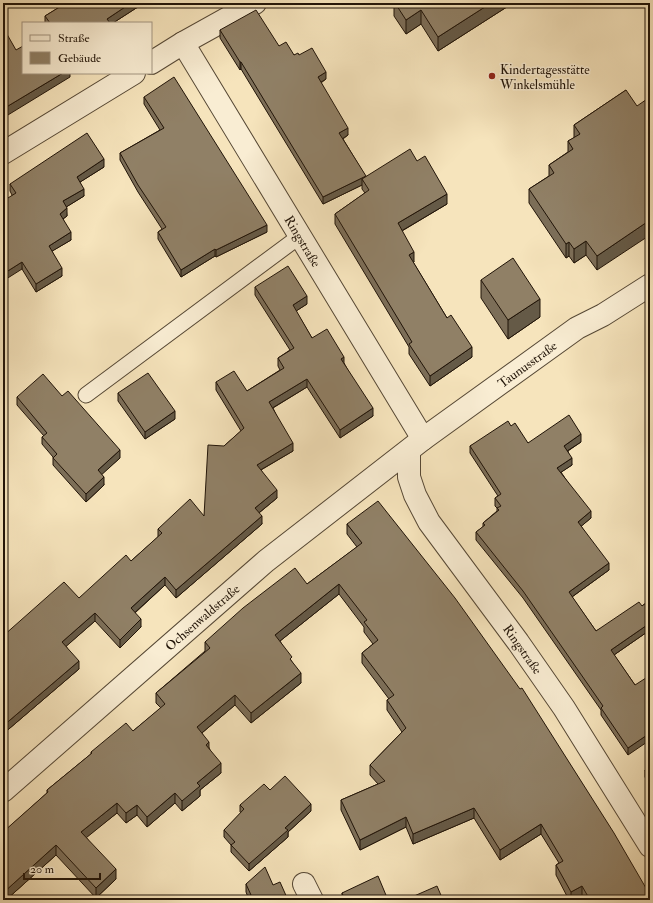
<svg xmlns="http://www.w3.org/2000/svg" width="653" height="903" font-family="'IM FELL Double Pica',serif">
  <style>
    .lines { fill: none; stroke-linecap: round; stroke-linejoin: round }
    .lane-casing { stroke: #564835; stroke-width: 17 }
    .street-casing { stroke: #564835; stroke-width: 24 }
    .lane { stroke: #f9edd3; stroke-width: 15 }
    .street { stroke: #f9edd3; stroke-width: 22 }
    .wall { fill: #7c6e58; stroke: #211408 }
    .shaded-wall { fill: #655a47; stroke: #211408 }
    .building { fill: #908066; stroke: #211408 }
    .poi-dot { fill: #8f2418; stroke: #f9edd3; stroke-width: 1.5 }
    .labels { text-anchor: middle; stroke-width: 3; stroke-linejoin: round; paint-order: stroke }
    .poi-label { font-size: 13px; fill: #211408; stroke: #f9edd3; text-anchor: start }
    .street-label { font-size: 13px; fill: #211408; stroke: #f9edd3 }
  </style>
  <rect width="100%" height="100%" fill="#f6e4bc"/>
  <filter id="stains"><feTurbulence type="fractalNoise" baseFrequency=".005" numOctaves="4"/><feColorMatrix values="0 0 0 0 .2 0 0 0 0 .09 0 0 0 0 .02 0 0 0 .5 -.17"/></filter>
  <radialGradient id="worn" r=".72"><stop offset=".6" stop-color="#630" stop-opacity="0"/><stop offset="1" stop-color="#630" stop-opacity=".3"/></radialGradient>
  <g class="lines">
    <defs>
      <path id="lane" d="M86 395 300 236"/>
      <g id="street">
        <path d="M183 43 255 3"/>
        <path d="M151 63 183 43 423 439"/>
        <path d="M3 153 134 73"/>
        <path d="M409 451V477L415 495 429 522 518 642 564 708 650 846"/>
        <path d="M3 791 266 561 423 439 577 328 603 315 650 285"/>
        <path d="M304 884 312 900"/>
      </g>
    </defs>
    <use href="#lane" class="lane-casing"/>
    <use href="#street" class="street-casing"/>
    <use href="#lane" class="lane"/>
    <use href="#street" class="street"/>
  </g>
  <g class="wall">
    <path d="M66 3H144L113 23H45V16Z"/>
    <path d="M394 3H513L438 51 421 24 406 34 394 16Z"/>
    <path d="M220 30 279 46 294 55H299L326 79 321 83 348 135 343 139 366 177 417 161 447 204 402 231 414 262H413L447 318 472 357 430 386 409 354V347L335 224V214L365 193 362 189V185L323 204 241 69 240 70 220 38Z"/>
    <path d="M626 90 597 270 586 255 574 263 569 256 566 258 529 203V189L549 176V165L568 152V141L574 138V125Z"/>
    <path d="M144 97 267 232 216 257 215 256 181 277 158 239V232L162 229 138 192 120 160V153L160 130 144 104Z"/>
    <path d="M104 167 80 182 84 196 66 207 67 216 63 219 71 240 52 251 62 276 36 292 22 269 12 195 10 191V184Z"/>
    <path d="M481 280 540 317 508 339 481 298Z"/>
    <path d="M255 287 307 304 296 311 312 338 344 363 373 416 340 438 307 387 273 408 293 451 261 470 277 498 259 513 262 524 176 598 165 585 135 613 141 627 120 648 95 621 66 646 79 669 3 734V636L79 598 131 561 158 537V529L204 516 224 446 241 431 216 390V382L247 391 280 370 278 366V358L290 350 255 295Z"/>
    <path d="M650 344V363L648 360V345Z"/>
    <path d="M118 393 175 419 145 439 118 401Z"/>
    <path d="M62 396 120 458 101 474 104 485 86 502 53 465V457L42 444V437L44 436 17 405V397Z"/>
    <path d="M511 426 528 443 581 442 568 451 572 465 561 472 591 518 581 526 609 570 572 597 596 631 642 606 650 600V630L614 655 635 685 628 755 601 715V710L523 598 476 540V532L483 527V523L497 511V508L495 506V498L498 496 470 453V446Z"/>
    <path d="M347 524 650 900H585L582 896 575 900H569L556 875V865L559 863 541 834 500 860 474 818 413 844 406 827 360 850 341 810V800L378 784 370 775V765L402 732 387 710V700L389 699 362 663V653L373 644 364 632V627L339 594 280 641 292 662 301 683 251 723 235 705 202 733 221 773 200 790V796L182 811 175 803 147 827 137 815 126 823 117 813 86 837 116 879 96 898 56 855 6 900H3L8 828 47 793V790L91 754V752L133 731 161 708 156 703V693L205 651V642L307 584 357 547 347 534Z"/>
    <path d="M650 767V787L645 777V770Z"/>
    <path d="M270 790 311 811 288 832V837L249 871 231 852V845L224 837V830L241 813 240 812V805Z"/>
    <path d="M246 884 273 885 288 900H243V899L248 897 246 892Z"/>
    <path d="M342 893 388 900H342Z"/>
  </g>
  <g class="shaded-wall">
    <path d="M131 3H144L113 23H107V19Z"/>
    <path d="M491 3H513L438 51V37Z"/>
    <path d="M421 10V24L406 34V20Z"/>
    <path d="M240 62H241V69L240 70Z"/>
    <path d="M326 72V79L318 84V77Z"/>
    <path d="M63 73H70V77L3 118V109Z"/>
    <path d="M348 128V135L339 141V133Z"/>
    <path d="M104 159V167L77 184V177Z"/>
    <path d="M366 176V184L362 179V185L323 204V197Z"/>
    <path d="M84 189V196L63 209V201Z"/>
    <path d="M447 194V204L398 233V223Z"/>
    <path d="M67 208V216L60 221V214Z"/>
    <path d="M650 220V235L597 270V256Z"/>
    <path d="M267 225V232L216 257V250Z"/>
    <path d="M71 232V240L49 253V246Z"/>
    <path d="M586 241V255L574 263V249Z"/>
    <path d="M569 242V256L566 258V244Z"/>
    <path d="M215 249V256L181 277V270Z"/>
    <path d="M414 252V262L409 265V255Z"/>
    <path d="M22 262V269L3 281V274Z"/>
    <path d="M62 268V276L36 292V284Z"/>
    <path d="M307 296V304L293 313V305Z"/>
    <path d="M540 299V317L508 339V320Z"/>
    <path d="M472 347V357L430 386V376Z"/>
    <path d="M344 357V365L341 359Z"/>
    <path d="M307 379V387L269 410V402Z"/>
    <path d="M373 408V416L340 438V430Z"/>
    <path d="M175 411V419L145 439V432Z"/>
    <path d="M581 434V442L564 453V446Z"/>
    <path d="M293 443V451L257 472V465Z"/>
    <path d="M120 450V458L98 478V470Z"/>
    <path d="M572 458V465L557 475V468Z"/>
    <path d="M104 477V485L86 502V494Z"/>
    <path d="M277 490V498L255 516V508Z"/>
    <path d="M591 511V518L578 529V522Z"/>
    <path d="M262 516V524L176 598V590Z"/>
    <path d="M609 563V570L569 599V592Z"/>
    <path d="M165 577V585L131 616V608Z"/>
    <path d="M339 584V594L275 645V635Z"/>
    <path d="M95 613V621L62 650V642Z"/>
    <path d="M141 619V627L120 648V640Z"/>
    <path d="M650 623V630L611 657V650Z"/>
    <path d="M79 661V669L3 734V726Z"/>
    <path d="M301 673V683L251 723V713Z"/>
    <path d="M235 695V705L197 737V727Z"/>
    <path d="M650 733V740L628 755V748Z"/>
    <path d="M209 742V752L206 745Z"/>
    <path d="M221 763V773L200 790V796L182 811V801L197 783Z"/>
    <path d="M175 793V803L147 827V817Z"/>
    <path d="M117 803V813L81 842V832Z"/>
    <path d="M311 804V811L288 832V837L249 871V864L285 828Z"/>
    <path d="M137 805V815L126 823V813Z"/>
    <path d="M474 808V818L413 844V834Z"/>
    <path d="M406 817V827L360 850V840Z"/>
    <path d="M541 824V834L500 860V850Z"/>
    <path d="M56 845V855L6 900H3V893Z"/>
    <path d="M116 869V879L96 898V888Z"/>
    <path d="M582 886V896L575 900H571V892Z"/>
  </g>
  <g class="building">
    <path d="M66 3H131L107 19 110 23H50L45 16Z"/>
    <path d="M395 3H491L438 37 421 10 406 20Z"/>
    <path d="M256 10 279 46 286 42 294 55 298 53 299 55 312 48 326 72 318 77 348 128 339 133 366 176 323 197 241 62H240L220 30Z"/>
    <path d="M4 29 16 50 23 46V73H63L3 109V30Z"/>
    <path d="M174 77 267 225 216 250 215 249 181 270 158 232 166 227 138 185 120 153 164 128 144 97Z"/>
    <path d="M626 90 637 106 650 97V220L597 256 586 241 574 249 569 242 566 244 529 189 554 173 549 165 573 149 568 141 580 134 574 125Z"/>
    <path d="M87 133 104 159 77 177 84 189 63 201 67 208 60 214 71 232 49 246 62 268 36 284 22 262 3 274V201L16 193 10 184Z"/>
    <path d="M410 149 417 161 425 156 447 194 398 223 414 252 409 255 447 318 451 315 472 347 430 376 409 344 412 342 335 214 369 190 362 179Z"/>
    <path d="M513 258 540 299 508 320 481 280Z"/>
    <path d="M288 266 307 296 293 305 312 338 327 329 344 357 341 359 373 408 340 430 307 379 269 402 293 443 257 465 277 490 255 508 262 516 176 590 165 577 131 608 141 619 120 640 95 613 62 642 79 661 3 726V636L64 582 79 598 126 555 131 561 162 533 158 529 190 499 204 516 208 445 224 446 244 428 216 382 234 371 247 391 284 368 278 358 294 348 255 287Z"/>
    <path d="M148 373 175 411 145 432 118 393Z"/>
    <path d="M43 374 62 396 68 391 120 450 98 470 104 477 86 494 53 458 57 454 42 437 47 433 17 397Z"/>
    <path d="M569 415 581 434 564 446 572 458 557 468 591 511 578 522 609 563 569 592 596 631 639 602 642 606 650 600V623L611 650 635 685 649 676 650 678V733L628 748 601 708 603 706 523 591 476 532 485 525 483 523 499 510 497 508 501 506 495 498 501 494 470 446 508 421 511 426 515 423 528 443Z"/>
    <path d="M378 501 455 598 520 689 522 688 614 833 650 895V900H590L582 886 571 892 556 865 563 861 541 824 500 850 474 808 413 834 406 817 360 840 341 800 385 781 370 765 406 728 387 700 394 695 362 653 378 640 364 622 367 620 339 584 275 635 292 657 290 659 301 673 251 713 235 695 197 727 209 742 206 745 221 763 197 783 200 786 182 801 175 793 147 817 137 805 126 813 117 803 81 832 116 869 96 888 56 845 3 893V832L48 792 47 790 92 753 91 752 126 723 133 731 165 704 156 693 210 648 205 642 243 608 295 568 307 584 362 543 347 524Z"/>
    <path d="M650 767V779L645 770Z"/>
    <path d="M285 776 311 804 285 828 288 830 249 864 231 845 235 842 224 830 244 809 240 805 264 784 270 790Z"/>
    <path d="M265 867 273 885 280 882 288 900H243V899L251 895 246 884Z"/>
    <path d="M378 876 388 900H345L342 893Z"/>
    <path d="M437 886 443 900H405Z"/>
  </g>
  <circle class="poi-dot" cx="492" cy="76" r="4"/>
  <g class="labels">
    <g class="poi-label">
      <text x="500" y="74">Kindertagesstätte<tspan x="500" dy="15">Winkelsmühle</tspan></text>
    </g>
    <g class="street-label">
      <text transform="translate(303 241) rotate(59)" y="5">Ringstraße</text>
      <text transform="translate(527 364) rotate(-36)" y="5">Taunusstraße</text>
      <text transform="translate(202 617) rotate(-41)" y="5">Ochsenwaldstraße</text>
      <text transform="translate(523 649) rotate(55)" y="5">Ringstraße</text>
    </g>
  </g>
  <rect width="653" height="903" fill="none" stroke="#f6e4bc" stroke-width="16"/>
  <rect x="4" y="4" width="645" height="895" fill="none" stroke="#211408" stroke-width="2"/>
  <rect x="8" y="8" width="637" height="887" fill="none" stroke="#211408"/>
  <rect x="22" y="22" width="130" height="52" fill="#f9edd3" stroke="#a39682"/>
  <rect x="30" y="35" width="20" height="6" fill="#f9edd3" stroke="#a39682"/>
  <text x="58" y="42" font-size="12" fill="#211408">Straße</text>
  <rect x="30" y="52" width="20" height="12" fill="#908066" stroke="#a39682"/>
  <text x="58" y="62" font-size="12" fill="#211408">Gebäude</text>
  <path d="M24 873v6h76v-6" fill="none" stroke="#211408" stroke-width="2"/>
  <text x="30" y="873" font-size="12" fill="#211408" stroke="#f9edd3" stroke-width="3" paint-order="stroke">20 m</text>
  <rect width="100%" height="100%" filter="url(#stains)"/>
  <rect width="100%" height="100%" fill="url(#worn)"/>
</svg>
